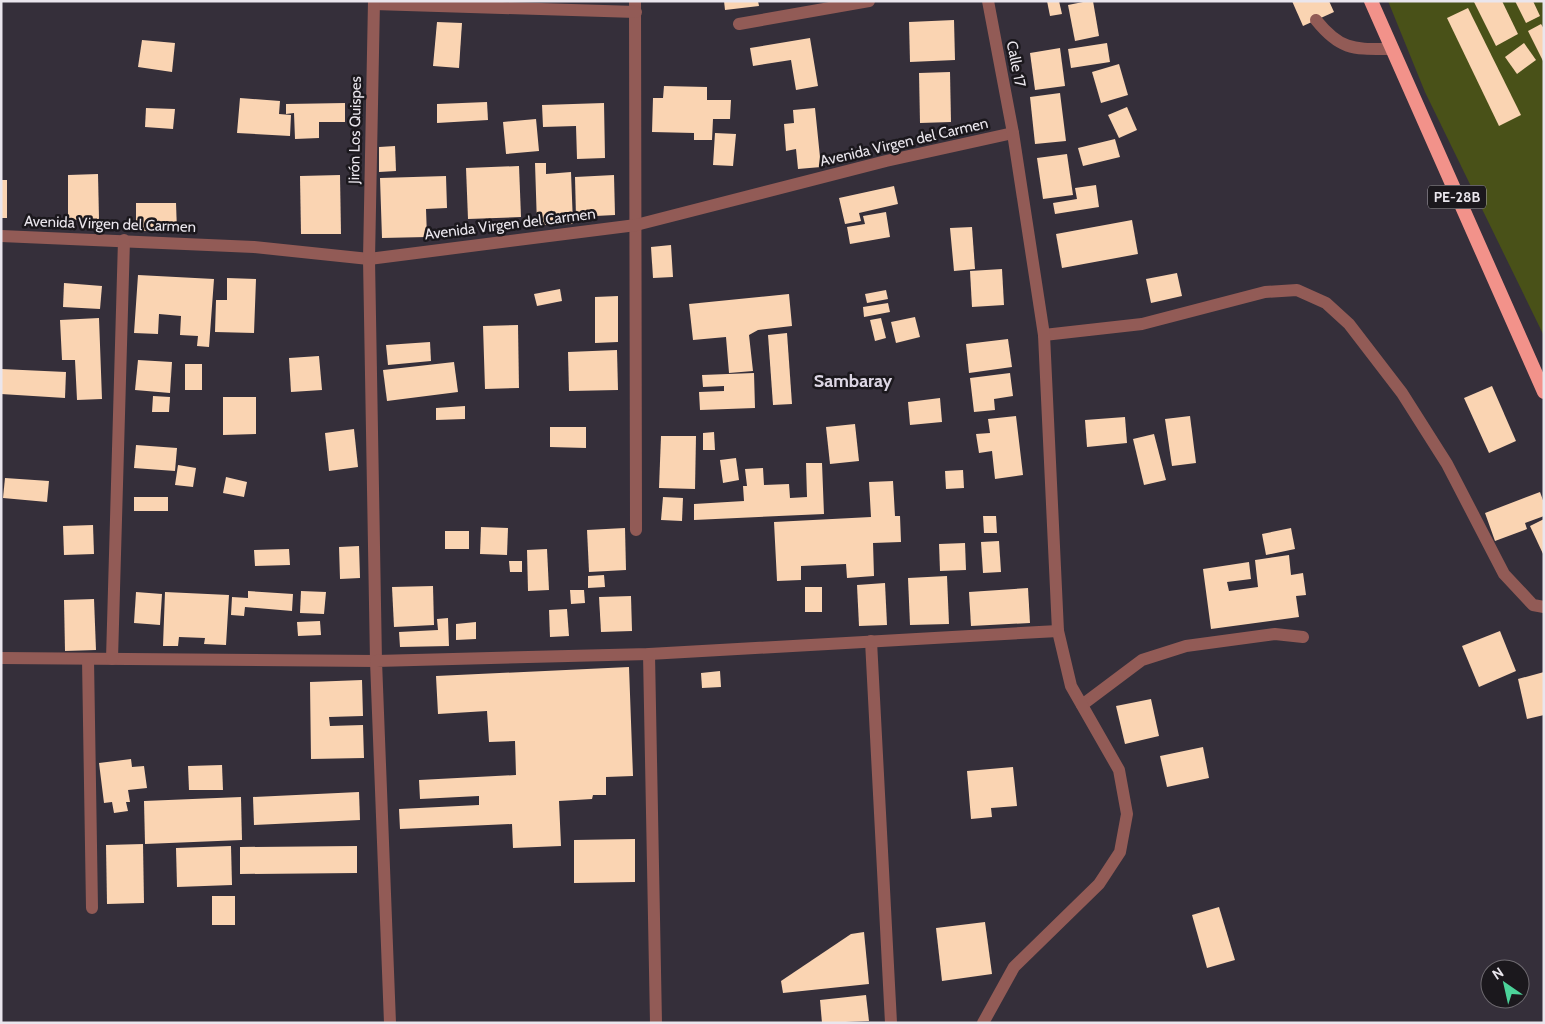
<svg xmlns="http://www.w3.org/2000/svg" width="1545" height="1024" font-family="Cabin,sans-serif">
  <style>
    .green { fill: #495118 }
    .building { fill: #fad4b2 }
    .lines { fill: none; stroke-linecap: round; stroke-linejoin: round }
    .service { stroke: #925b56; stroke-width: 12 }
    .minor { stroke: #925b56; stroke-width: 12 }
    .trunk { stroke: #f2928a; stroke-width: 14 }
    .labels { text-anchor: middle; stroke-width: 5; stroke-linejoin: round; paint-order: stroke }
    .shield { fill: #1b181d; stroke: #aca8af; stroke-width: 1 }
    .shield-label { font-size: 14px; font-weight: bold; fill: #eae6ed }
    .street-label { font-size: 15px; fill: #eae6ed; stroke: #1b181d }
    .quarter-label { font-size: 18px; font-weight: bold; fill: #dcd6e3; stroke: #1b181d }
  </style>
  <rect width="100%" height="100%" fill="#352f3a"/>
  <path class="green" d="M1388 1H1544V336L1425 92Z"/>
  <g class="building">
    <path d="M724 1H758L759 6 725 10Z"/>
    <path d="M1047 1H1059L1062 14 1050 16Z"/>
    <path d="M1088 1H1093L1099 36 1075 41 1068 5Z"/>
    <path d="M1292 1H1329L1334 12 1303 26Z"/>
    <path d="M1476 1H1502L1518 34 1496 46 1474 2Z"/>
    <path d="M1515 1H1533L1540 16 1526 23Z"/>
    <path d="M1468 8 1521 115 1499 126 1447 18Z"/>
    <path d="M954 20 955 60 910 62 909 22Z"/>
    <path d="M437 22 462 23 459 68 433 66Z"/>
    <path d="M1541 24 1544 29V63L1528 31Z"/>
    <path d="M810 38 818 86 796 90 791 60 753 66 750 48Z"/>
    <path d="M142 40 175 43 172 72 138 67Z"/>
    <path d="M1107 43 1110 62 1071 68 1068 49Z"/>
    <path d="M1524 43 1536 60 1517 74 1505 57Z"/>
    <path d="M1060 48 1065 86 1035 90 1030 53Z"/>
    <path d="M1119 64 1128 95 1101 103 1092 72Z"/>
    <path d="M950 72 951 122 920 123 919 73Z"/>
    <path d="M664 86 707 87V100H731L730 119H713L712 140H694V133L652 132 653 98H663Z"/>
    <path d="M1060 93 1066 141 1035 144 1030 97Z"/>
    <path d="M240 98 280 101 279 114 291 115 290 136 237 133Z"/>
    <path d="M487 102 488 120 437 123V104Z"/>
    <path d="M345 103V122H319V138L295 139 294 113 286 114V104Z"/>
    <path d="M604 103 605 158 577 159 576 126 543 127 542 105Z"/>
    <path d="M1127 107 1137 130 1119 138 1108 115Z"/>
    <path d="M146 108 175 109 173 129 145 127Z"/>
    <path d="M815 108 821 167 798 169 796 149 786 151 784 124 794 123 793 110Z"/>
    <path d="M536 119 539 151 506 154 503 122Z"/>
    <path d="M715 133 736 134 733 166 713 165Z"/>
    <path d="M1115 139 1120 157 1083 166 1078 148Z"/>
    <path d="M395 146 396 171 379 172V147Z"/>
    <path d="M1067 154 1073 195 1043 199 1037 158Z"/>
    <path d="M535 163H546V174L571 172 573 224 537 225Z"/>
    <path d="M519 166 521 217 468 219 466 168Z"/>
    <path d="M98 174 99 219 68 220V175Z"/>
    <path d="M340 175 341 234H301L300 176Z"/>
    <path d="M614 175 615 215 576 217 575 177Z"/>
    <path d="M446 176 447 208 426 209 427 237 382 238 380 178Z"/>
    <rect x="1" y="180" width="6" height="38"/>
    <path d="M1096 185 1099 207 1055 214 1053 203 1077 199 1075 188Z"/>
    <path d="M894 186 898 204 859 213 861 221 845 224 839 198Z"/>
    <path d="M136 203H176L177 231H136Z"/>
    <path d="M886 212 890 237 850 244 847 227 865 224 863 216Z"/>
    <path d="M1132 220 1138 254 1062 268 1056 234Z"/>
    <path d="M972 227 975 269 954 271 950 228Z"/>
    <path d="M671 245 673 277 653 278 651 247Z"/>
    <path d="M1002 269 1004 305 972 307 970 271Z"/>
    <path d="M1177 273 1182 296 1151 303 1146 279Z"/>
    <path d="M138 275 214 279 209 347 197 346 198 336 180 335 181 316 159 314 158 334 134 333Z"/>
    <path d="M227 278 256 279 254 333 215 332 216 300H227Z"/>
    <path d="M64 283 102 286 100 309 63 307Z"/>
    <path d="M560 289 562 301 537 306 534 294Z"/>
    <path d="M886 290 888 299 867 303 865 294Z"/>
    <path d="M789 294 792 326 758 330 749 335 753 371 729 373 726 337 693 340 689 304Z"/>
    <path d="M618 296V342L595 343V297Z"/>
    <path d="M888 303 890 312 864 317 863 307Z"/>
    <path d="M915 317 920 337 896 343 891 322Z"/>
    <path d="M99 318 102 399 77 400 75 360H62L60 320Z"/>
    <path d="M881 318 886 338 875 341 870 320Z"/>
    <path d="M518 325 519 388 485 389 483 326Z"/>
    <path d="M787 333 792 404 773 405 768 335Z"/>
    <path d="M1008 339 1012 367 969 373 966 344Z"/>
    <path d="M430 342 431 361 388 365 386 345Z"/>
    <path d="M617 350 618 390 569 391 568 352Z"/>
    <path d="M319 356 322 390 291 392 289 358Z"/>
    <path d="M138 360 172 362 170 393 135 390Z"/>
    <path d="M454 362 458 392 387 401 383 370Z"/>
    <rect x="185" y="364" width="17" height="26"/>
    <path d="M1 369 66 372 65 398 1 394Z"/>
    <path d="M754 373 755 408 700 410 699 392 724 391V386L703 387 702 375Z"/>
    <path d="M1010 373 1013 396 994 399 995 410 974 412 970 378Z"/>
    <path d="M1492 386 1516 441 1489 453 1464 398Z"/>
    <path d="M153 396 170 397 169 412H152Z"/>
    <path d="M223 397H256V434L223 435Z"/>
    <path d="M940 398 942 422 910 425 908 402Z"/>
    <path d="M465 406V419L436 420V408Z"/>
    <path d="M1016 416 1023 475 995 479 992 451 979 453 976 434 990 433 988 419Z"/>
    <path d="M1190 416 1196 463 1172 466 1165 419Z"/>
    <path d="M1125 417 1127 443 1087 447 1085 420Z"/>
    <path d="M855 424 859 461 830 464 826 427Z"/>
    <path d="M550 427H586V448L550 447Z"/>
    <path d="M354 429 358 467 329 471 325 433Z"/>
    <path d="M714 432 715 450H703V433Z"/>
    <path d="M1154 434 1166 480 1144 485 1133 439Z"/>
    <path d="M661 436H696L695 489 659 488Z"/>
    <path d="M136 445 177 448 175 471 134 468Z"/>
    <path d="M736 458 739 480 723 483 720 460Z"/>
    <path d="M806 463H822L824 514 694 520V504L744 501 743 486H747L745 469 763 468 764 485 789 484 790 498 807 497Z"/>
    <path d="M178 465 196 468 193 487 175 485Z"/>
    <path d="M963 470 964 488 946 489 945 471Z"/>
    <path d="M226 477 247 482 244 497 223 493Z"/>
    <path d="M5 478 49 481 47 502 3 498Z"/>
    <path d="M893 481 895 516H900L901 542 873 543 874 576 847 578 846 564 801 566V580L777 581 774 522 871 517 869 482Z"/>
    <path d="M1540 492 1544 503V516L1525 523 1527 529 1495 541 1485 513Z"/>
    <rect x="134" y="497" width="34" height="14"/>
    <path d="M663 497 683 498 682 521 661 520Z"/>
    <path d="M983 516H996L997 533H984Z"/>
    <path d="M1544 519V556L1530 526Z"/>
    <path d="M93 525 94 554 64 555 63 526Z"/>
    <path d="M481 527 508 528 507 555 480 554Z"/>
    <path d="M625 528 626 570 589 572 587 530Z"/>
    <path d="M1291 528 1295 549 1266 555 1262 534Z"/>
    <rect x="445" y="531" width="24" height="18"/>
    <path d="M999 541 1001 572 983 573 981 542Z"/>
    <path d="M965 543 966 570 940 571 939 544Z"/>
    <path d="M359 546 360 578 340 579 339 547Z"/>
    <path d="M289 549 290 565 255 566 254 550Z"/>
    <path d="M547 549 549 590 528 591 527 550Z"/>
    <path d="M1289 555 1291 575 1303 573 1306 595 1296 596 1299 617 1211 629 1203 569 1249 562 1251 579 1227 582 1229 591 1258 587 1255 560Z"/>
    <path d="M509 561H522V572H510Z"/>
    <path d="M604 575 605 587 588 588V576Z"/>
    <path d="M947 576 949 624 910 625 908 578Z"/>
    <path d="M885 583 887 625 859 626 857 585Z"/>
    <path d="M433 586 434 625 394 627 392 587Z"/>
    <rect x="805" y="587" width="17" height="25"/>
    <path d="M1028 588 1030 623 971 626 969 592Z"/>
    <path d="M570 590H584L585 603 571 604Z"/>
    <path d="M248 591 293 594 292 611 245 607 244 616 231 615 232 597 248 598Z"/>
    <path d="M301 591 326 592 324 614 300 613Z"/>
    <path d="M136 592 162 594 160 625 134 623Z"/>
    <path d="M165 592 229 595 226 645 204 644 205 638 179 637 178 646H163Z"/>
    <path d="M631 596 632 631 601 632 599 597Z"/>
    <path d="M94 599 96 650 65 651 64 600Z"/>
    <path d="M567 609 569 636 550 637 549 610Z"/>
    <path d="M448 618 449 646 400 647 399 632 438 630 437 619Z"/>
    <path d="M320 621 321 635 298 636 297 622Z"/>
    <path d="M476 622V639L456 640V624Z"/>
    <path d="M1500 631 1516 671 1479 687 1462 646Z"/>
    <path d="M629 667 633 776 606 777V795H593L592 799 559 801 561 846 513 848 512 824 400 829 399 809 479 805V796L420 799 419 780 516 775 515 741 489 742 487 711 438 714 436 676Z"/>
    <path d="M720 671 721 687 702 688 701 673Z"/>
    <path d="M1544 672V715L1527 719 1518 679Z"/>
    <path d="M362 680 363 716 329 717 330 726 363 725 364 758 311 759 310 682Z"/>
    <path d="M1151 699 1159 736 1125 744 1116 706Z"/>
    <path d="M1203 747 1209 778 1167 787 1160 756Z"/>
    <path d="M131 759 132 767 144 766 147 788 128 790 130 802H126L128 811 114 813 112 802 104 803 99 763Z"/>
    <path d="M222 765 223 790H189L188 766Z"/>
    <path d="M1013 767 1017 806 991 808 992 817 971 819 967 771Z"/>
    <path d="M359 792 360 820 254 825 253 797Z"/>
    <path d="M241 797 242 840 145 844 144 801Z"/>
    <path d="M635 839V882L574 883V840Z"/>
    <path d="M143 844 144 903 107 904 106 845Z"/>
    <path d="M231 846 232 885 177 887 176 848Z"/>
    <path d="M357 846V873L240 874V847Z"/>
    <rect x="212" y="896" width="23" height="29"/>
    <path d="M1219 907 1235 960 1207 968 1192 915Z"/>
    <path d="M985 922 992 974 942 981 936 928Z"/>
    <path d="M864 932 869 984 783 993 781 981 851 934Z"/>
    <path d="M866 995 869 1021 822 1023 820 1000Z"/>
  </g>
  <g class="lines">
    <g class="service">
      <path d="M1316 20C1341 51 1354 49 1392 49"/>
      <path d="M1082 705 1142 660 1186 646 1275 634 1303 637"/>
    </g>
    <g class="minor">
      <path d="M635 1 636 530"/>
      <path d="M374 4 636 12"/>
      <path d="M739 24 869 1"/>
      <path d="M1 236 254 247 369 259 636 225 886 161 1013 133"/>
      <path d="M1044 335 1142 324 1265 292 1297 290 1326 303 1349 324 1402 393 1447 464 1504 574 1533 605 1544 607"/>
      <path d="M871 641 891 1023"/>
      <path d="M649 654 656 1023"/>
      <path d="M1 658 376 661 369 259 374 1"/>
      <path d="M88 659 92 908"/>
      <path d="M112 659 124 240"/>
      <path d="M390 1023 376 661 649 654 1058 631"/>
      <path d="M983 1023 1014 967 1099 884 1120 852 1127 814 1119 770 1071 686 1058 631 1044 335 1013 133 988 1"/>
    </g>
    <path class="trunk" d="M1371 1 1544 392"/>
  </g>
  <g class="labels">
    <rect class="shield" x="1428" y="185.5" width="58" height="23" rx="4"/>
    <g class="shield-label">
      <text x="1457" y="202">PE-28B</text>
    </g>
    <g class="street-label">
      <text transform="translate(1016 64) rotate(79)" y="5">Calle 17</text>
      <text transform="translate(355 130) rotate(-89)" y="5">Jirón Los Quispes</text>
      <text transform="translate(904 142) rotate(-13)" y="5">Avenida Virgen del Carmen</text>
      <text transform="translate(110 224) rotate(2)" y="5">Avenida Virgen del Carmen</text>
      <text transform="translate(510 224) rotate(-7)" y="5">Avenida Virgen del Carmen</text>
    </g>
    <g class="quarter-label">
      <text x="853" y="387">Sambaray</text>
    </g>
  </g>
  <rect width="1545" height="1024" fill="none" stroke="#eae6ed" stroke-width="5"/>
  <g transform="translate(1505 984) rotate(326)"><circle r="24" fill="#1b181d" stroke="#6e6a70"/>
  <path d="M0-4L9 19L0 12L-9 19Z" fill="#4cd39a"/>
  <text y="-8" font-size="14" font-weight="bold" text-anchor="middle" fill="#eae6ed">N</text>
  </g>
</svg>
